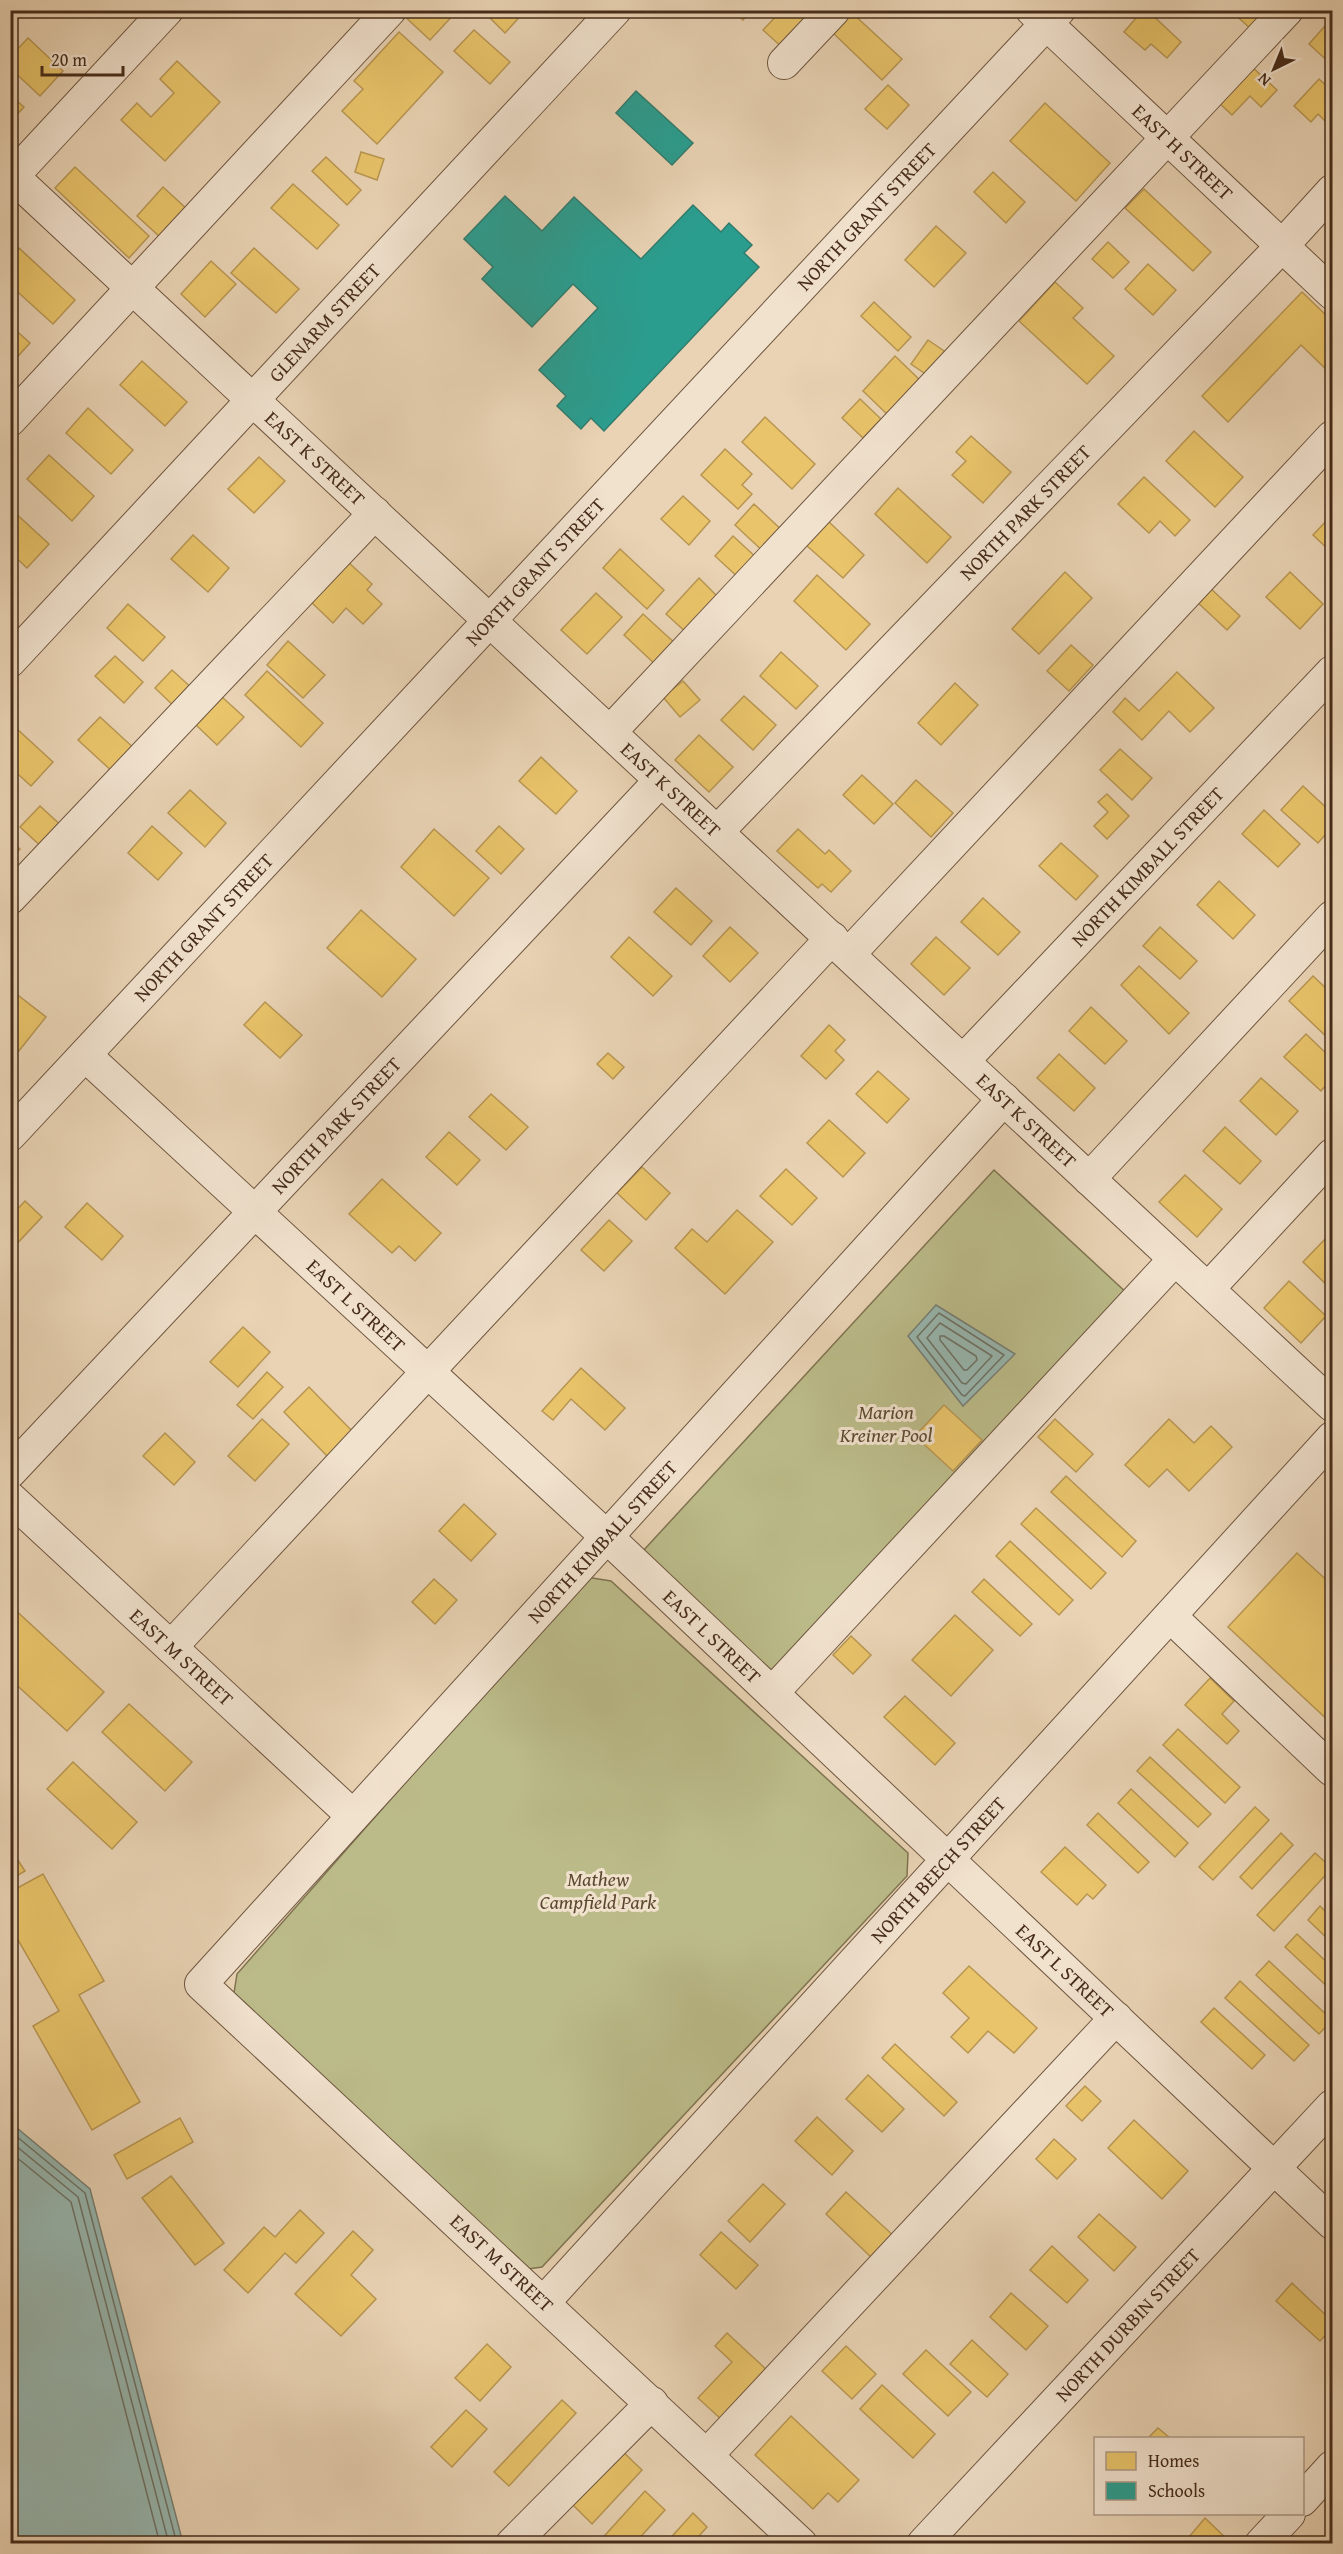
<svg xmlns="http://www.w3.org/2000/svg" width="1343" height="2554" font-family="'Gentium Book Plus',serif">
  <style>
    .green { fill: #bbbb89; stroke: #807452; stroke-width: 1.5 }
    .water { fill: #97b7b0; stroke: #777f74; stroke-width: 1.5 }
    .homes { fill: #e9c46a; stroke: #b89652; stroke-width: 1.5 }
    .schools { fill: #2a9d8f; stroke: #327b6c; stroke-width: 1.5 }
    .lines { fill: none; stroke-linecap: round; stroke-linejoin: round }
    .shore { stroke: #6e7265; stroke-width: 1.5 }
    .minor-casing { stroke: #6f5640; stroke-width: 34 }
    .minor { stroke: #f1e2ce; stroke-width: 32 }
    .labels { text-anchor: middle; stroke-width: 6; stroke-linejoin: round; paint-order: stroke }
    .street-label { font-size: 20px; fill: #462c1a; stroke: #f1e2ce }
    .park-label { font-size: 20px; font-style: italic; fill: #5d4930; stroke: #f1e2ce }
  </style>
  <rect width="100%" height="100%" fill="#e9d3b4"/>
  <filter id="stains"><feTurbulence type="fractalNoise" baseFrequency=".00333" numOctaves="4"/><feColorMatrix values="0 0 0 0 .2 0 0 0 0 .09 0 0 0 0 .02 0 0 0 .5 -.17"/></filter>
  <radialGradient id="worn" r=".72"><stop offset=".6" stop-color="#630" stop-opacity="0"/><stop offset="1" stop-color="#630" stop-opacity=".3"/></radialGradient>
  <g class="green">
    <path d="M994 1170 1129 1295 777 1676 642 1552Z"/>
    <path d="M586 1577 611 1581 908 1853 907 1876 542 2267 528 2269 234 1993 237 1974Z"/>
  </g>
  <g class="water">
    <path d="M936 1305 1015 1354 963 1406 908 1336Z"/>
    <path d="M11 2123 90 2189 183 2543H11Z"/>
  </g>
  <g class="homes">
    <path d="M406 10H458L430 40 402 14Z"/>
    <path d="M482 10H526L505 33Z"/>
    <path d="M732 10H752L743 20Z"/>
    <path d="M782 10H814L785 50 763 30Z"/>
    <path d="M1143 10H1147L1181 42 1167 58 1151 44 1145 50 1124 32Z"/>
    <path d="M1230 10H1270L1252 30Z"/>
    <path d="M851 12 902 59 882 80 832 32Z"/>
    <path d="M1332 18V65L1309 44Z"/>
    <path d="M474 30 510 62 490 84 454 51Z"/>
    <path d="M399 32 443 72 377 144 342 111 363 89 354 81Z"/>
    <path d="M28 38 63 71 40 96 10 68V57Z"/>
    <path d="M177 61 220 102 165 161 121 120 137 103 151 117 174 93 160 79Z"/>
    <path d="M1250 65 1277 90 1261 107 1250 96 1232 115 1217 101Z"/>
    <path d="M1319 79 1332 91V128L1318 114 1311 122 1294 106Z"/>
    <path d="M888 85 909 105 887 129 865 109Z"/>
    <path d="M10 95 24 107 10 122Z"/>
    <path d="M1045 103 1110 163 1076 201 1010 141Z"/>
    <path d="M361 152 384 159 377 180 355 172Z"/>
    <path d="M326 157 361 190 347 205 312 171Z"/>
    <path d="M75 167 149 236 129 258 55 188Z"/>
    <path d="M993 172 1025 202 1006 223 974 192Z"/>
    <path d="M293 184 339 225 317 249 271 208Z"/>
    <path d="M163 187 188 210 161 238 137 216Z"/>
    <path d="M1144 189 1211 252 1193 271 1125 208Z"/>
    <path d="M936 226 966 253 934 287 905 260Z"/>
    <path d="M1108 242 1129 262 1113 278 1092 259Z"/>
    <path d="M19 248 75 300 53 324 10 285V258Z"/>
    <path d="M254 248 299 289 276 313 231 273Z"/>
    <path d="M211 261 236 284 205 317 181 294Z"/>
    <path d="M1148 264 1176 290 1153 315 1125 289Z"/>
    <path d="M1055 282 1083 308 1073 318 1114 356 1087 384 1019 321Z"/>
    <path d="M1302 292 1332 321V375L1301 345 1228 422 1202 396Z"/>
    <path d="M874 302 911 337 898 351 861 316Z"/>
    <path d="M10 325 30 343 10 365Z"/>
    <path d="M928 340 947 353 930 377 911 364Z"/>
    <path d="M895 356 923 383 891 418 863 391Z"/>
    <path d="M142 361 187 402 165 426 120 385Z"/>
    <path d="M860 399 881 419 863 438 842 418Z"/>
    <path d="M88 408 133 450 111 474 66 433Z"/>
    <path d="M765 417 815 464 792 489 742 442Z"/>
    <path d="M1194 431 1243 477 1215 507 1166 461Z"/>
    <path d="M971 436 1011 472 983 503 952 475 966 461 956 452Z"/>
    <path d="M725 449 752 474 742 485 752 494 738 509 701 475Z"/>
    <path d="M49 455 94 496 72 521 27 479Z"/>
    <path d="M259 457 285 481 254 513 228 489Z"/>
    <path d="M1144 477 1190 520 1175 536 1160 521 1149 533 1118 504Z"/>
    <path d="M898 488 951 537 927 563 875 514Z"/>
    <path d="M683 496 710 521 689 545 661 519Z"/>
    <path d="M754 504 787 535 768 556 735 525Z"/>
    <path d="M12 510 49 544 27 568 10 552V513Z"/>
    <path d="M1332 515V553L1313 535Z"/>
    <path d="M828 521 864 555 843 578 806 545Z"/>
    <path d="M193 535 229 568 208 592 171 559Z"/>
    <path d="M733 536 759 560 741 580 715 556Z"/>
    <path d="M620 549 664 590 647 609 603 568Z"/>
    <path d="M347 561 372 584 367 590 382 604 363 624 346 608 333 623 310 601Z"/>
    <path d="M1065 572 1092 598 1039 654 1012 629Z"/>
    <path d="M1290 572 1323 604 1300 629 1266 597Z"/>
    <path d="M817 575 870 624 846 650 794 601Z"/>
    <path d="M699 578 721 600 689 635 666 614Z"/>
    <path d="M1208 586 1240 616 1227 630 1195 600Z"/>
    <path d="M596 593 622 617 587 654 561 630Z"/>
    <path d="M128 604 165 637 143 661 107 628Z"/>
    <path d="M643 614 678 646 658 667 624 635Z"/>
    <path d="M288 641 325 675 303 698 267 665Z"/>
    <path d="M1071 645 1093 665 1069 691 1047 671Z"/>
    <path d="M781 652 818 686 796 709 760 676Z"/>
    <path d="M115 656 143 682 124 703 95 676Z"/>
    <path d="M172 670 195 691 178 710 155 688Z"/>
    <path d="M267 671 323 723 301 747 245 695Z"/>
    <path d="M1177 672 1214 708 1190 732 1169 711 1142 740 1113 712 1125 698 1139 711Z"/>
    <path d="M683 681 700 700 680 717 663 697Z"/>
    <path d="M955 683 978 705 941 745 918 723Z"/>
    <path d="M744 696 776 725 753 750 721 720Z"/>
    <path d="M222 697 244 717 217 745 196 725Z"/>
    <path d="M100 717 136 750 115 774 78 740Z"/>
    <path d="M16 728 53 762 31 786 10 767V735Z"/>
    <path d="M699 735 733 767 709 792 675 760Z"/>
    <path d="M1120 749 1152 778 1132 800 1100 770Z"/>
    <path d="M541 757 577 791 556 814 519 781Z"/>
    <path d="M862 775 893 804 874 824 843 795Z"/>
    <path d="M916 780 953 813 931 837 895 803Z"/>
    <path d="M1303 786 1332 813V827L1318 843 1281 810Z"/>
    <path d="M190 790 226 823 205 847 168 813Z"/>
    <path d="M1107 794 1129 816 1107 839 1094 826 1108 812 1098 802Z"/>
    <path d="M40 806 65 829 45 850 20 827Z"/>
    <path d="M1264 810 1300 844 1278 867 1242 834Z"/>
    <path d="M152 826 182 853 158 880 128 853Z"/>
    <path d="M499 826 524 849 501 874 476 851Z"/>
    <path d="M434 829 489 878 454 916 401 867Z"/>
    <path d="M798 829 825 854 829 850 851 871 831 892 822 884 818 888 777 851Z"/>
    <path d="M10 840 20 849 10 859Z"/>
    <path d="M1061 843 1098 876 1076 900 1039 866Z"/>
    <path d="M1219 881 1255 915 1233 939 1197 905Z"/>
    <path d="M676 888 712 921 691 945 654 912Z"/>
    <path d="M983 898 1020 932 998 955 961 922Z"/>
    <path d="M361 910 416 959 382 997 327 948Z"/>
    <path d="M730 927 758 953 730 982 703 956Z"/>
    <path d="M1160 927 1197 961 1180 979 1143 946Z"/>
    <path d="M629 937 672 976 653 996 611 957Z"/>
    <path d="M936 937 970 968 944 995 911 964Z"/>
    <path d="M1139 966 1189 1013 1169 1034 1121 985Z"/>
    <path d="M1313 976 1332 994V1042L1289 1001Z"/>
    <path d="M10 989 46 1017 10 1062Z"/>
    <path d="M265 1002 302 1035 280 1058 244 1025Z"/>
    <path d="M1091 1007 1127 1041 1105 1064 1069 1031Z"/>
    <path d="M829 1025 845 1040 835 1051 844 1060 826 1079 801 1056Z"/>
    <path d="M1306 1034 1332 1059V1078L1321 1091 1284 1057Z"/>
    <path d="M608 1053 624 1067 613 1079 597 1064Z"/>
    <path d="M1059 1054 1095 1088 1074 1111 1037 1078Z"/>
    <path d="M878 1071 909 1099 887 1123 856 1094Z"/>
    <path d="M1261 1078 1298 1111 1276 1135 1240 1101Z"/>
    <path d="M491 1094 528 1127 506 1150 469 1117Z"/>
    <path d="M829 1120 865 1153 843 1177 807 1143Z"/>
    <path d="M1225 1127 1261 1161 1240 1184 1203 1151Z"/>
    <path d="M449 1132 480 1160 457 1185 426 1157Z"/>
    <path d="M642 1167 670 1193 646 1220 617 1193Z"/>
    <path d="M786 1169 817 1198 792 1225 760 1196Z"/>
    <path d="M1185 1175 1222 1209 1197 1237 1159 1202Z"/>
    <path d="M382 1179 441 1233 415 1261 399 1246 392 1253 349 1214Z"/>
    <path d="M25 1201 42 1217 10 1251V1217Z"/>
    <path d="M87 1203 123 1236 102 1260 65 1227Z"/>
    <path d="M737 1210 773 1242 725 1294 675 1248 692 1229 707 1242Z"/>
    <path d="M609 1220 632 1241 604 1271 581 1250Z"/>
    <path d="M1330 1234 1332 1237V1290L1303 1262Z"/>
    <path d="M1289 1281 1326 1316 1301 1343 1264 1308Z"/>
    <path d="M243 1327 270 1352 238 1387 210 1362Z"/>
    <path d="M581 1368 625 1408 605 1430 571 1399 553 1420 542 1411Z"/>
    <path d="M267 1372 283 1387 253 1419 237 1405Z"/>
    <path d="M309 1387 353 1432 328 1457 284 1412Z"/>
    <path d="M944 1405 982 1440 953 1471 915 1436Z"/>
    <path d="M262 1419 289 1444 255 1481 228 1456Z"/>
    <path d="M1055 1419 1093 1454 1076 1472 1038 1437Z"/>
    <path d="M1169 1419 1194 1443 1211 1426 1232 1447 1189 1491 1167 1469 1149 1487 1125 1465Z"/>
    <path d="M165 1433 195 1462 174 1485 143 1456Z"/>
    <path d="M1066 1476 1136 1541 1122 1557 1051 1492Z"/>
    <path d="M464 1504 496 1534 471 1561 439 1531Z"/>
    <path d="M1036 1508 1106 1573 1091 1589 1021 1524Z"/>
    <path d="M1010 1541 1073 1600 1059 1615 996 1556Z"/>
    <path d="M1297 1553 1332 1585V1724L1228 1627Z"/>
    <path d="M434 1579 457 1600 435 1624 412 1602Z"/>
    <path d="M984 1579 1032 1624 1020 1636 972 1592Z"/>
    <path d="M10 1605 104 1692 67 1731 10 1679Z"/>
    <path d="M955 1615 993 1650 951 1696 912 1660Z"/>
    <path d="M851 1636 871 1655 853 1674 833 1655Z"/>
    <path d="M1210 1678 1234 1701 1222 1714 1239 1731 1227 1744 1185 1705Z"/>
    <path d="M905 1696 955 1743 935 1765 884 1717Z"/>
    <path d="M129 1704 192 1762 165 1791 102 1732Z"/>
    <path d="M1178 1729 1240 1787 1225 1803 1163 1745Z"/>
    <path d="M1150 1757 1211 1814 1198 1827 1137 1771Z"/>
    <path d="M73 1762 137 1822 112 1849 47 1789Z"/>
    <path d="M1131 1789 1188 1843 1175 1857 1118 1803Z"/>
    <path d="M1255 1807 1269 1820 1213 1880 1199 1867Z"/>
    <path d="M1098 1813 1149 1862 1138 1873 1087 1825Z"/>
    <path d="M1281 1833 1293 1845 1252 1889 1240 1877Z"/>
    <path d="M1065 1847 1106 1885 1093 1899 1087 1894 1077 1905 1041 1872Z"/>
    <path d="M10 1848 25 1871 10 1880Z"/>
    <path d="M1315 1853 1332 1868 1274 1931 1257 1915Z"/>
    <path d="M43 1874 104 1981 79 1995 140 2102 92 2130 33 2026 59 2011 10 1926V1892Z"/>
    <path d="M1320 1906 1332 1918V1943L1308 1920Z"/>
    <path d="M1297 1934 1332 1967V1991L1285 1947Z"/>
    <path d="M1269 1961 1332 2020 1319 2034 1256 1975Z"/>
    <path d="M969 1966 1037 2028 1014 2053 988 2031 968 2053 951 2037 969 2018 943 1993Z"/>
    <path d="M1240 1981 1309 2045 1294 2061 1225 1998Z"/>
    <path d="M1214 2008 1265 2055 1252 2069 1201 2022Z"/>
    <path d="M895 2044 957 2102 944 2116 882 2058Z"/>
    <path d="M868 2075 904 2109 882 2132 846 2099Z"/>
    <path d="M1085 2086 1101 2101 1082 2121 1066 2106Z"/>
    <path d="M817 2117 853 2151 832 2175 795 2141Z"/>
    <path d="M180 2118 193 2142 127 2179 114 2155Z"/>
    <path d="M1134 2120 1188 2171 1162 2199 1108 2148Z"/>
    <path d="M1054 2139 1076 2159 1057 2179 1036 2159Z"/>
    <path d="M171 2176 224 2243 195 2265 142 2198Z"/>
    <path d="M763 2184 785 2204 750 2242 728 2221Z"/>
    <path d="M846 2192 896 2238 875 2261 826 2214Z"/>
    <path d="M300 2210 324 2233 296 2263 285 2253 248 2293 224 2270 264 2227 275 2237Z"/>
    <path d="M1099 2214 1136 2247 1114 2271 1078 2237Z"/>
    <path d="M353 2231 373 2250 351 2275 376 2299 341 2336 295 2294Z"/>
    <path d="M721 2232 758 2265 736 2289 700 2255Z"/>
    <path d="M1052 2246 1088 2280 1067 2303 1030 2270Z"/>
    <path d="M1292 2283 1332 2321V2328L1320 2341 1276 2301Z"/>
    <path d="M1011 2293 1048 2326 1026 2350 990 2317Z"/>
    <path d="M727 2333 768 2371 722 2420 698 2398 732 2362 715 2346Z"/>
    <path d="M972 2340 1008 2374 987 2397 950 2364Z"/>
    <path d="M487 2344 511 2367 480 2401 455 2378Z"/>
    <path d="M846 2346 876 2374 852 2399 822 2371Z"/>
    <path d="M926 2350 971 2392 948 2416 903 2374Z"/>
    <path d="M882 2385 935 2434 913 2458 860 2409Z"/>
    <path d="M562 2400 576 2413 509 2486 494 2472Z"/>
    <path d="M466 2410 487 2429 452 2467 431 2447Z"/>
    <path d="M791 2416 859 2480 838 2502 828 2493 813 2509 755 2455Z"/>
    <path d="M1158 2428 1170 2438H1148Z"/>
    <path d="M620 2449 642 2470 592 2524 570 2502Z"/>
    <path d="M645 2491 665 2510 634 2544H597Z"/>
    <path d="M693 2513 707 2527 692 2544H665Z"/>
    <path d="M1205 2518 1229 2541 1227 2544H1183Z"/>
  </g>
  <g class="schools">
    <path d="M636 91 693 143 672 165 616 113Z"/>
    <path d="M505 196 542 231 574 197 641 259 693 205 721 232 729 223 752 245 744 253 759 267 604 431 591 418 581 429 557 406 566 396 539 370 598 308 573 284 532 327 482 279 493 267 464 239Z"/>
  </g>
  <g class="lines">
    <g class="shore">
      <path d="M939 1313 1004 1355 965 1396 962 1395 917 1337Z"/>
      <path d="M940 1323 992 1356 966 1384 962 1383 927 1338Z"/>
      <path d="M940 1336H944L976 1356 977 1360 967 1370H964L940 1340Z"/>
      <path d="M10 2131 85 2193 177 2544"/>
      <path d="M10 2141 78 2197 169 2544"/>
      <path d="M10 2152 71 2202 160 2544"/>
    </g>
    <defs>
      <g id="minor">
        <path id="s1" d="M1032 10 1332 293"/>
        <path d="M784 63 834 10"/>
        <path id="s2" d="M10 174 1332 1405"/>
        <path d="M10 179 167 10"/>
        <path d="M10 420 390 10"/>
        <path id="s3" d="M10 661 615 10"/>
        <path d="M610 732 1287 10"/>
        <path id="s4" d="M717 832 1282 246 1332 191"/>
        <path d="M10 898 375 513"/>
        <path d="M849 954 1332 437"/>
        <path id="s5" d="M85 1055 607 1537 1332 2223"/>
        <path id="s6" d="M963 1061 1332 672"/>
        <path id="s7" d="M10 1135 1059 10"/>
        <path d="M1089 1179 1332 917"/>
        <path d="M1208 1289 1332 1155"/>
        <path id="s8" d="M10 1472 661 780"/>
        <path id="s9" d="M10 1498 353 1816"/>
        <path d="M1170 1616 1332 1770"/>
        <path d="M171 1647 832 938"/>
        <path d="M772 1693 1175 1259"/>
        <path id="s10" d="M544 2302 1332 1438"/>
        <path d="M707 2455 1116 2018"/>
        <path d="M1302 2500 1332 2467"/>
        <path d="M512 2544 652 2403"/>
        <path id="s11" d="M801 2544 201 1984 1004 1099"/>
        <path id="s12" d="M923 2544 1332 2106"/>
        <path d="M1261 2544 1289 2514"/>
      </g>
    </defs>
    <use href="#minor" class="minor-casing"/>
    <use href="#minor" class="minor"/>
  </g>
  <g class="labels">
    <g class="street-label">
      <text dy="7" stroke="none"><textPath href="#s1" startOffset="207">EAST H STREET</textPath></text>
      <text dy="7" stroke="none"><textPath href="#s7" startOffset="1256">NORTH GRANT STREET</textPath></text>
      <text dy="7" stroke="none"><textPath href="#s3" startOffset="462">GLENARM STREET</textPath></text>
      <text dy="7" stroke="none"><textPath href="#s2" startOffset="417">EAST K STREET</textPath></text>
      <text dy="7" stroke="none"><textPath href="#s4" startOffset="444">NORTH PARK STREET</textPath></text>
      <text dy="7" stroke="none"><textPath href="#s7" startOffset="770">NORTH GRANT STREET</textPath></text>
      <text dy="7" stroke="none"><textPath href="#s2" startOffset="903">EAST K STREET</textPath></text>
      <text dy="7" stroke="none"><textPath href="#s6" startOffset="268">NORTH KIMBALL STREET</textPath></text>
      <text dy="7" stroke="none"><textPath href="#s7" startOffset="284">NORTH GRANT STREET</textPath></text>
      <text dy="7" stroke="none"><textPath href="#s2" startOffset="1389">EAST K STREET</textPath></text>
      <text dy="7" stroke="none"><textPath href="#s8" startOffset="476">NORTH PARK STREET</textPath></text>
      <text dy="7" stroke="none"><textPath href="#s5" startOffset="369">EAST L STREET</textPath></text>
      <text dy="7" stroke="none"><textPath href="#s11" startOffset="1418">NORTH KIMBALL STREET</textPath></text>
      <text dy="7" stroke="none"><textPath href="#s5" startOffset="855">EAST L STREET</textPath></text>
      <text dy="7" stroke="none"><textPath href="#s9" startOffset="234">EAST M STREET</textPath></text>
      <text dy="7" stroke="none"><textPath href="#s10" startOffset="585">NORTH BEECH STREET</textPath></text>
      <text dy="7" stroke="none"><textPath href="#s5" startOffset="1341">EAST L STREET</textPath></text>
      <text transform="translate(502 2263) rotate(43)" y="7">EAST M STREET</text>
      <text dy="7" stroke="none"><textPath href="#s12" startOffset="300">NORTH DURBIN STREET</textPath></text>
    </g>
    <g class="park-label">
      <text x="886" y="1419">Marion<tspan x="886" dy="23">Kreiner Pool</tspan></text>
      <text x="598" y="1886">Mathew<tspan x="598" dy="23">Campfield Park</tspan></text>
    </g>
  </g>
  <rect width="1343" height="2554" fill="none" stroke="#e9d3b4" stroke-width="36"/>
  <rect x="12" y="12" width="1319" height="2530" fill="none" stroke="#462c1a" stroke-width="3"/>
  <rect x="18" y="18" width="1307" height="2518" fill="none" stroke="#462c1a" stroke-width="1.5"/>
  <rect x="1094" y="2437" width="210" height="78" fill="#f1e2ce" stroke="#ad9986" stroke-width="1.5"/>
  <rect x="1106" y="2452" width="30" height="18" fill="#e9c46a" stroke="#ad9986" stroke-width="1.5"/>
  <text x="1148" y="2467" font-size="18" fill="#462c1a">Homes</text>
  <rect x="1106" y="2482" width="30" height="18" fill="#2a9d8f" stroke="#ad9986" stroke-width="1.5"/>
  <text x="1148" y="2497" font-size="18" fill="#462c1a">Schools</text>
  <g transform="translate(1274 69) rotate(223)" stroke="#f1e2ce" stroke-width="4.5" paint-order="stroke">
  <path d="M0-4.5L10 22L0 15L-10 22Z" fill="#462c1a"/>
  <text y="-9" font-size="16" font-weight="bold" text-anchor="middle" fill="#462c1a">N</text>
  </g>
  <path d="M42 66v9h81v-9" fill="none" stroke="#462c1a" stroke-width="3"/>
  <text x="51" y="66" font-size="18" fill="#462c1a" stroke="#f1e2ce" stroke-width="4.5" paint-order="stroke">20 m</text>
  <rect width="100%" height="100%" filter="url(#stains)"/>
  <rect width="100%" height="100%" fill="url(#worn)"/>
</svg>
